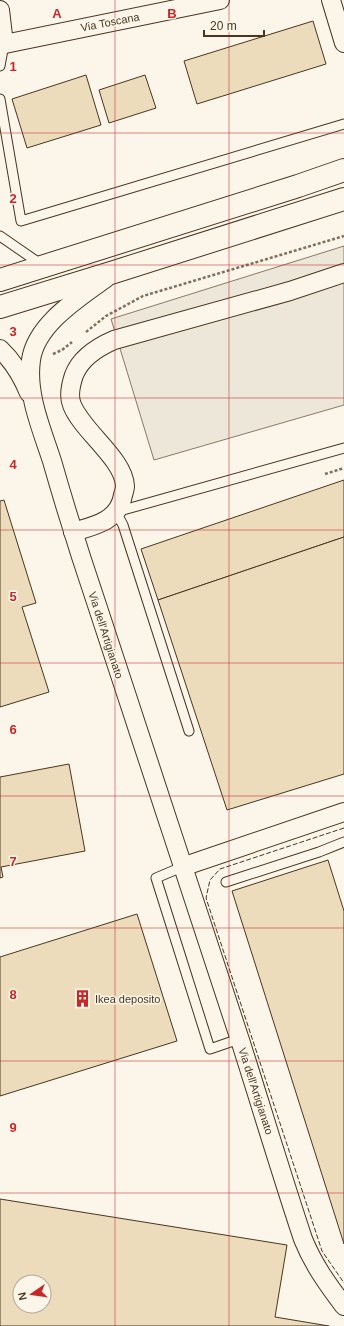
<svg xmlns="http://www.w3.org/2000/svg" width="344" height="1326" font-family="Arial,sans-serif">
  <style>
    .parking { fill: #ede7d9; stroke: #887966 }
    .building { fill: #ecdcbc; stroke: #4a3520; fill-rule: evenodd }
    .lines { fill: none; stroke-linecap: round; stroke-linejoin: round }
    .lane-casing { stroke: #4a3520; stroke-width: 11 }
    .street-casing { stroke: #4a3520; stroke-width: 20 }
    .secondary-casing { stroke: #4a3520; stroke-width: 24 }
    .path { stroke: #7f6f5c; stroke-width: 2.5; stroke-dasharray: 3 2; stroke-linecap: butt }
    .lane { stroke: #fbf6e9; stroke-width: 9 }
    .street { stroke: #fbf6e9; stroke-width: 18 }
    .secondary { stroke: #fbf6e9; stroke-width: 22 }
    .fence { stroke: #4a3520; stroke-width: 1; stroke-dasharray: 5 2; stroke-linecap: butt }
    .grid { fill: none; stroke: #c62828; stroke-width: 1; stroke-opacity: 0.55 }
    .labels { text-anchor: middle; stroke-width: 3; stroke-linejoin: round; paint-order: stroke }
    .street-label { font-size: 11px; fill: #4a3520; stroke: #fbf6e9 }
    .poi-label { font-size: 11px; fill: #4a3520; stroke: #fbf6e9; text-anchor: start }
    .grid-label { font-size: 13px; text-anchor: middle; font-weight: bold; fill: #c62828; stroke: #fbf6e9; stroke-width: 3; stroke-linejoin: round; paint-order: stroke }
  </style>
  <rect width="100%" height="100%" fill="#fbf6e9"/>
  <path class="parking" d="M344 246V405L154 460 111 319Z"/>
  <g class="building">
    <path d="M313 21 326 64 197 104 184 61Z"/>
    <path d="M86 75 101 125 27 148 12 99Z"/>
    <path d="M145 75 156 108 109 123 99 90Z"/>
    <path d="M344 480V537L158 600 141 549Z"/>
    <path d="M4 500 36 603 22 607 49 692 0 707V501Z"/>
    <path d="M344 537V774L227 810 158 600Z"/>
    <path d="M69 764 85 851 1 867 3 877 0 878V777Z"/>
    <path d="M328 860 344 911V1244L232 891Z"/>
    <path d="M137 914 177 1041 0 1096V957Z"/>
    <path d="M0 1199 287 1245 275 1317 329 1326H0ZM20 1282H44V1306H20Z"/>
  </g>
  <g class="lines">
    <defs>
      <g id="lane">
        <path d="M0 66 4 44"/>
        <path d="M0 99 21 221 344 124"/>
        <path d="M0 236 42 265"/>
        <path d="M189 731 123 525 116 512 344 448"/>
        <path d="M182 867 156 878 210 1049 239 1039"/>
        <path d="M226 882 319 852 344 842"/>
      </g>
      <g id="street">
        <path d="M331 0 344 43"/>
        <path d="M0 10 4 44"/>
        <path d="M0 45 220 0"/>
        <path d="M106 278C79 298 36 324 31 360 26 394 42 430 52 461 66 510 81 558 97 605 144 750 193 895 240 1040 261 1106 281 1173 303 1239 313 1264 328 1285 344 1306"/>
        <path d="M0 349C13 361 22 376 29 393"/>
        <path d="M73 532C94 526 119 521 123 495 124 492 125 489 125 486 124 459 82 431 72 405 68 396 71 384 74 375 81 357 98 347 114 340L290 291 344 273"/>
        <path d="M182 867 344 812"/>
      </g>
      <g id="secondary">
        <path d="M0 280 298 186 344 170"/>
        <path d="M0 307 114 272 344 199"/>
      </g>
    </defs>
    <use href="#lane" class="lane-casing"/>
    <use href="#street" class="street-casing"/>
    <use href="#secondary" class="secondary-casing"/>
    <g class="path">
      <path d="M86 332 106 316 143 296 344 236"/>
      <path d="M53 354 62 350 72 342"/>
      <path d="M325 474 344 468"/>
    </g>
    <use href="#lane" class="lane"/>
    <use href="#street" class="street"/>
    <use href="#secondary" class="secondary"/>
    <path class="fence" d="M344 828 220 869 210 880 206 898 322 1251 344 1283"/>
  </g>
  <path class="grid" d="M115 0V1326M229 0V1326M0 133H344M0 265H344M0 398H344M0 530H344M0 663H344M0 796H344M0 928H344M0 1061H344M0 1193H344"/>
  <defs>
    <symbol id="building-bare" viewBox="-9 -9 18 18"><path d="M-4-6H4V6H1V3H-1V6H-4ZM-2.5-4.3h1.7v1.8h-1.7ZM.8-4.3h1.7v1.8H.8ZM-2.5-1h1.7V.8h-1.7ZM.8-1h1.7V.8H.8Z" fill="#c62828" stroke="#fbf6e9" stroke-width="2.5" paint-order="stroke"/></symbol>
  </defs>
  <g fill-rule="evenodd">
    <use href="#building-bare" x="70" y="986" width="25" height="25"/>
  </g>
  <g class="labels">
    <g class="street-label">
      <text transform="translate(110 22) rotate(-11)" y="4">Via Toscana</text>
      <text transform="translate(106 635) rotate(72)" y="4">Via dell'Artigianato</text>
      <text transform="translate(256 1091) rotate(72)" y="4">Via dell'Artigianato</text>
    </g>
    <g class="poi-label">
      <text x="95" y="1003">Ikea deposito</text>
    </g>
  </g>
  <g class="grid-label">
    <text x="57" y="18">A</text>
    <text x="172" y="18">B</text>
    <text x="13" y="71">1</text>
    <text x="13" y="203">2</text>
    <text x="13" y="336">3</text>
    <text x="13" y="469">4</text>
    <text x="13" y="601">5</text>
    <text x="13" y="734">6</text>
    <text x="13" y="866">7</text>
    <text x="13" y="999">8</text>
    <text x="13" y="1132">9</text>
  </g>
  <g transform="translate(32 1294) rotate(257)"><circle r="19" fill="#fbf6e9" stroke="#b4a999"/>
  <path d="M0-3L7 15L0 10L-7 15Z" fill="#c62828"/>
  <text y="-6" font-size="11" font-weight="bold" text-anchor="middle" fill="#4a3520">N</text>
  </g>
  <path d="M204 30v6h60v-6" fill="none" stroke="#4a3520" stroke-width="2"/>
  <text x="210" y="30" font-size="12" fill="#4a3520" stroke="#fbf6e9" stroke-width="3" paint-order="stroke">20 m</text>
</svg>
